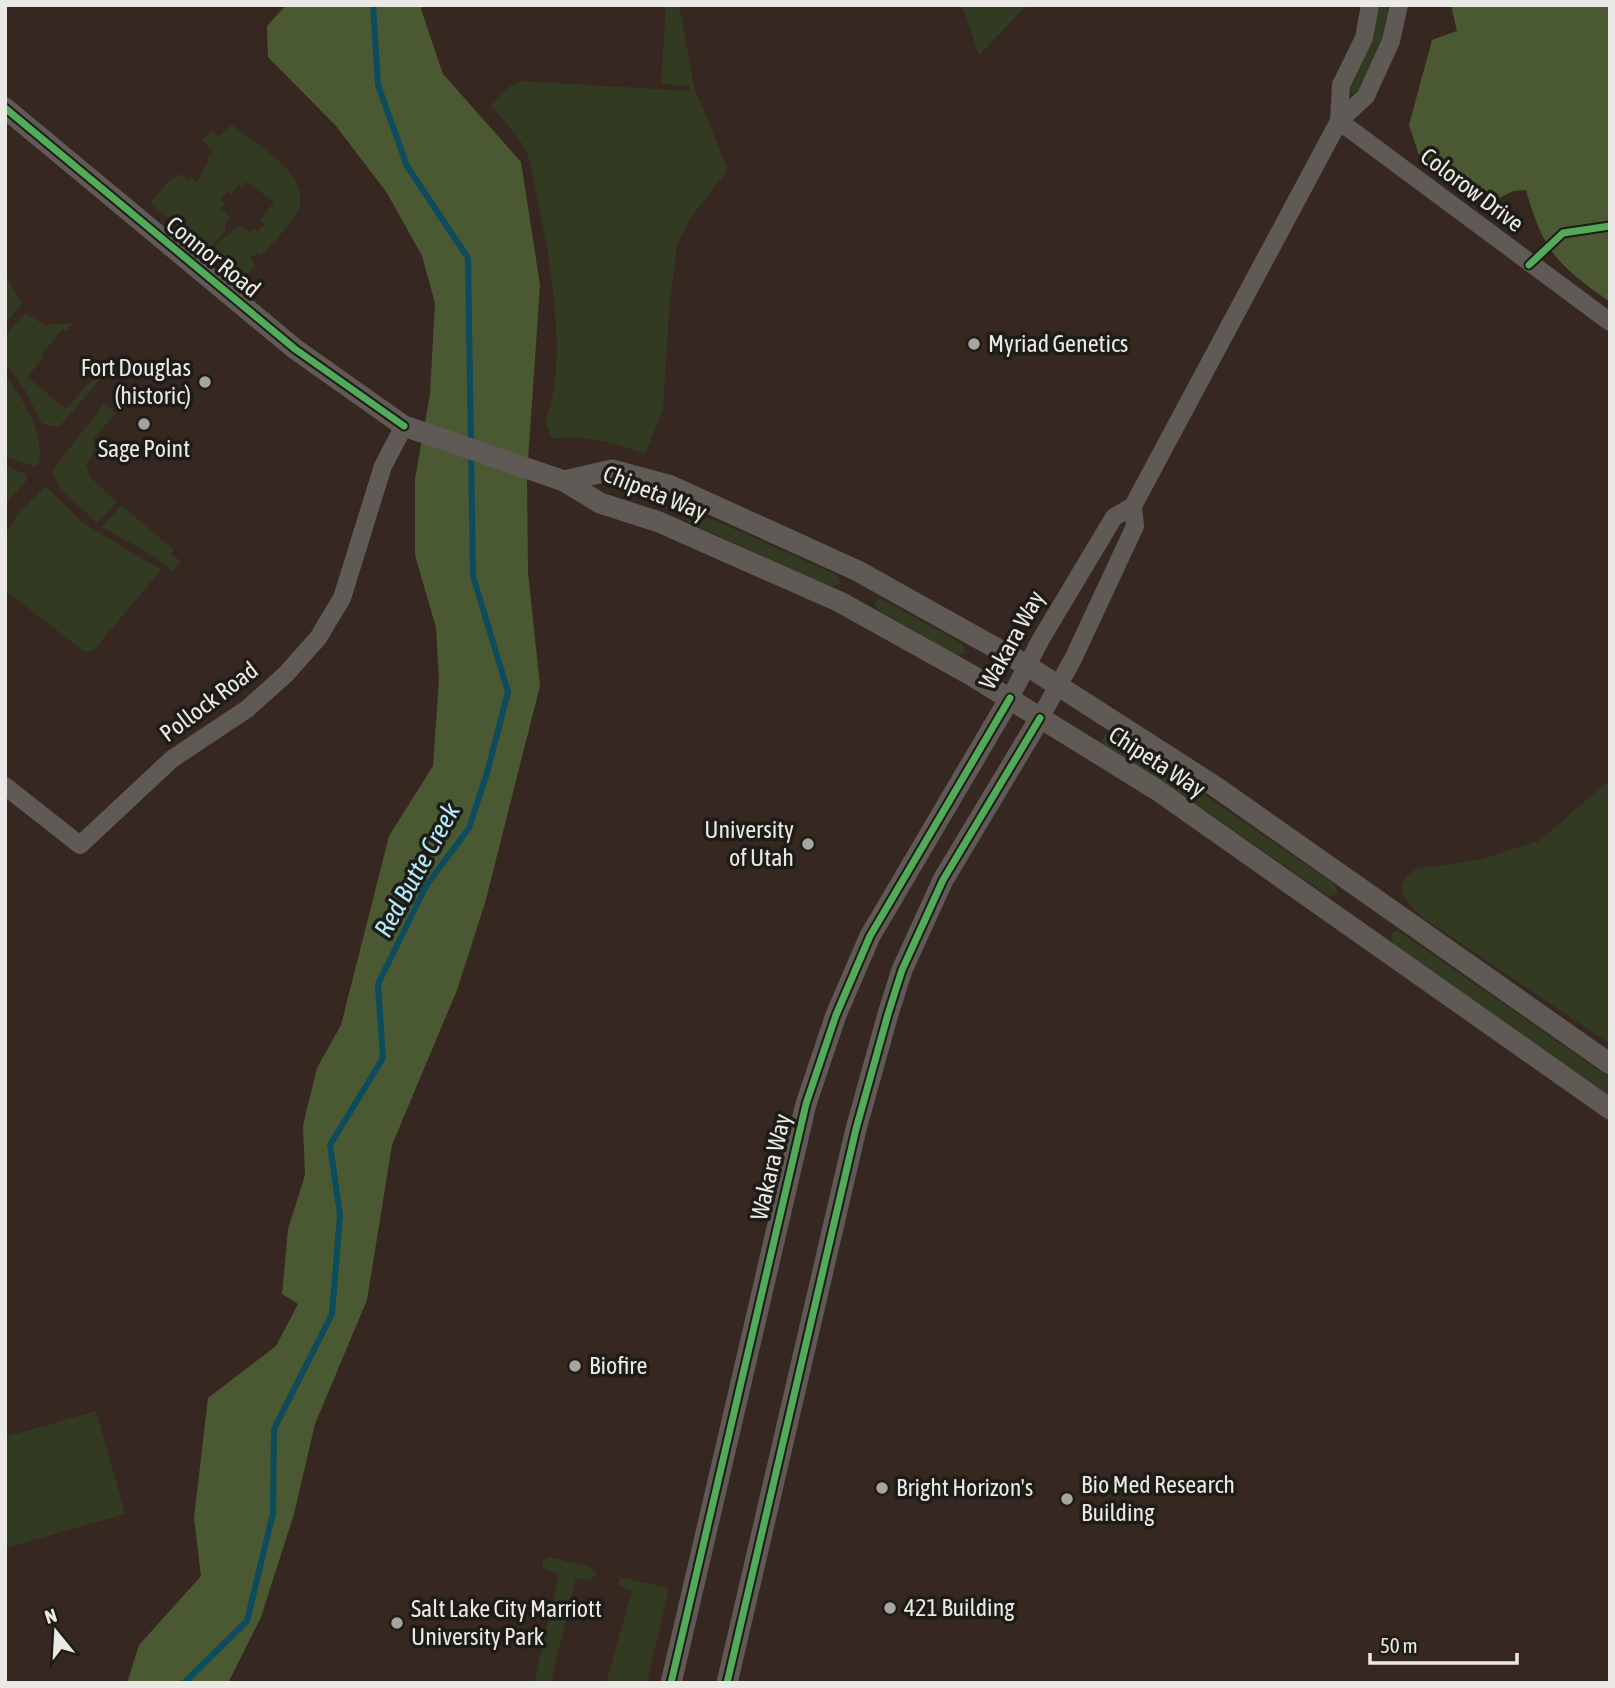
<svg xmlns="http://www.w3.org/2000/svg" width="1615" height="1688" font-family="'Asap Condensed',sans-serif">
  <style>
    .education { fill: #372721 }
    .green { fill: #323b22 }
    .forest { fill: #4a5931 }
    .lines { fill: none; stroke-linecap: round; stroke-linejoin: round }
    .stream { stroke: #0d4c5c; stroke-width: 6 }
    .minor { stroke: #5f5a55; stroke-width: 18 }
    .tertiary { stroke: #5f5a55; stroke-width: 21 }
    .cycleway-casing { stroke: #1e1c17; stroke-width: 11 }
    .cycleway { stroke: #51ab58; stroke-width: 7 }
    .poi-dot { fill: #a6a4a1; stroke: #1e1c17; stroke-width: 2.5 }
    .labels { text-anchor: middle; stroke-width: 7; stroke-linejoin: round; paint-order: stroke }
    .street-label { font-size: 24px; fill: #ebe9e6; stroke: #1e1c17 }
    .poi-label { font-size: 24px; fill: #ebe9e6; stroke: #1e1c17; text-anchor: start }
    .water-label { font-size: 26px; font-style: italic; fill: #b5eafc; stroke: #1e1c17 }
  </style>
  <rect width="100%" height="100%" fill="#262421"/>
  <rect class="education" x="5" y="5" width="1605" height="1678"/>
  <g class="green">
    <path d="M666 5H679L694 87 727 167 724 175 691 217 677 245 669 310 663 410 645 454C612 443 586 434 552 439L545 422C573 352 544 228 528 155L518 137 491 106 509 87 522 81 690 91V86L661 84Z"/>
    <path d="M962 5H1027L979 55Z"/>
    <path d="M1376 5H1388C1387 37 1373 63 1360 91L1353 94 1348 89Z"/>
    <path d="M232 125C255 144 311 173 299 209 294 222 270 245 261 256L258 253 251 257 255 266 249 273 236 274 218 260 222 255 215 246 240 225 249 232 253 229 258 232 265 224 260 220 274 202 247 182 241 187 238 185 232 194 228 191 220 200 225 205 221 208 230 218 225 224V231L208 250 150 203 169 181 181 174 189 181 192 177 197 182 209 161 206 159 214 152 202 141 211 131 219 136Z"/>
    <path d="M5 274 22 304 5 323Z"/>
    <path d="M25 313 45 325 73 323 66 331 63 329 41 354 44 357 27 377 66 409 106 364 104 362 110 359 115 362 59 427 42 424 24 388 5 363V336Z"/>
    <path d="M5 375C23 399 44 432 39 463L34 466 5 457Z"/>
    <path d="M104 404 116 413 93 439 95 449 86 466 91 478 117 502 97 523 59 487 52 471Z"/>
    <path d="M5 466 26 474V481L5 504Z"/>
    <path d="M45 486 83 523 161 570 93 651 85 652 5 590V535L16 517Z"/>
    <path d="M121 505 174 550 170 554 181 561 173 571 156 557 102 527Z"/>
    <path d="M689 512 723 524 837 575 840 583 831 587 690 523 686 519Z"/>
    <path d="M879 598 963 644 965 653 958 656 881 612 874 605Z"/>
    <path d="M1105 733 1149 757 1334 884 1338 893 1330 897 1182 794 1104 745 1102 741Z"/>
    <path d="M1610 780V1044L1428 921C1410 907 1386 887 1417 869L1482 859 1539 841Z"/>
    <path d="M1397 930 1610 1078V1096L1393 944 1391 934Z"/>
    <path d="M96 1411 125 1514 5 1548V1437Z"/>
    <path d="M549 1557 590 1567 597 1575 589 1580 576 1578 551 1683H534L559 1574 543 1568V1561Z"/>
    <path d="M620 1577 669 1588 647 1683H606L632 1591 618 1585Z"/>
  </g>
  <g class="forest">
    <path d="M286 5H422L421 9 443 74 521 162 540 285 527 475 528 572 540 686 485 903 457 990 392 1145 367 1300 315 1424 294 1514 261 1617 228 1683H127L139 1645 201 1576 194 1518 208 1398 276 1346 298 1304 282 1294 288 1229 305 1175 303 1125 317 1068 341 1025 389 836 433 766 439 679 436 628 415 555V479L430 394 435 303 422 256 387 193 336 126 268 57 267 26Z"/>
    <path d="M1451 5H1610V302C1558 265 1544 253 1526 190L1513 191 1485 206 1419 155 1409 125 1432 40 1457 31Z"/>
  </g>
  <g class="lines">
    <path class="stream" d="M184 1683 247 1621 273 1513 274 1429 332 1314 340 1215 330 1145 383 1058 378 984 426 886 469 828 487 773 508 692 473 576 468 258 407 166 378 85 373 5"/>
    <g class="minor">
      <path d="M1339 121 1610 322"/>
      <path d="M1339 121 1341 85 1364 38 1370 5"/>
      <path d="M1010 698 1041 639 1114 517 1133 506 1339 121 1366 96 1391 41 1399 5"/>
      <path d="M1040 718 1073 659 1135 526 1133 506"/>
      <path d="M5 786 80 845 172 759 247 709 286 674 318 638 342 598 383 466 404 426"/>
    </g>
    <g class="tertiary">
      <path d="M5 108 295 349 404 426 564 481 600 503 659 522 840 602 971 675 1157 790 1610 1109"/>
      <path d="M564 481 612 470 671 486 858 571 1026 665 1216 787 1610 1064"/>
      <path d="M671 1683 806 1104 836 1015 870 936 1010 698"/>
      <path d="M727 1683 856 1129 888 1014 902 970 943 880 1040 718"/>
    </g>
    <defs>
      <g id="cycleway">
        <path d="M5 108 295 349 404 426"/>
        <path d="M1529 265 1563 233 1610 226"/>
        <path d="M671 1683 806 1104 836 1015 870 936 1010 698"/>
        <path d="M727 1683 856 1129 888 1014 902 970 943 880 1040 718"/>
      </g>
    </defs>
    <use href="#cycleway" class="cycleway-casing"/>
    <use href="#cycleway" class="cycleway"/>
  </g>
  <g class="poi-dot">
    <circle cx="974" cy="344" r="7"/>
    <circle cx="205" cy="382" r="7"/>
    <circle cx="144" cy="424" r="7"/>
    <circle cx="808" cy="844" r="7"/>
    <circle cx="575" cy="1366" r="7"/>
    <circle cx="882" cy="1488" r="7"/>
    <circle cx="1067" cy="1499" r="7"/>
    <circle cx="890" cy="1608" r="7"/>
    <circle cx="397" cy="1623" r="7"/>
  </g>
  <g class="labels">
    <g class="street-label">
      <text transform="translate(1472 190) rotate(37)" y="8">Colorow Drive</text>
      <text transform="translate(213 257) rotate(39)" y="8">Connor Road</text>
      <text transform="translate(655 493) rotate(22)" y="8">Chipeta Way</text>
      <text transform="translate(1012 640) rotate(-61)" y="8">Wakara Way</text>
      <text transform="translate(209 702) rotate(-37)" y="8">Pollock Road</text>
      <text transform="translate(1157 762) rotate(33)" y="8">Chipeta Way</text>
      <text transform="translate(771 1167) rotate(-77)" y="8">Wakara Way</text>
    </g>
    <g class="poi-label">
      <text x="988" y="352">Myriad Genetics</text>
      <text x="191" y="376" text-anchor="end">Fort Douglas<tspan x="191" dy="28">(historic)</tspan></text>
      <text x="144" y="457" text-anchor="middle">Sage Point</text>
      <text x="794" y="838" text-anchor="end">University<tspan x="794" dy="28">of Utah</tspan></text>
      <text x="589" y="1374">Biofire</text>
      <text x="1081" y="1493">Bio Med Research<tspan x="1081" dy="28">Building</tspan></text>
      <text x="896" y="1496">Bright Horizon's</text>
      <text x="904" y="1616">421 Building</text>
      <text x="411" y="1617">Salt Lake City Marriott<tspan x="411" dy="28">University Park</tspan></text>
    </g>
    <g class="water-label">
      <text transform="translate(417 870) rotate(-61)" y="9">Red Butte Creek</text>
    </g>
  </g>
  <rect width="1615" height="1688" fill="none" stroke="#ebe9e6" stroke-width="14"/>
  <g transform="translate(56 1632) rotate(342)" stroke="#1e1c17" stroke-width="5" paint-order="stroke">
  <path d="M0-5L12 26L0 18L-12 26Z" fill="#ebe9e6"/>
  <text y="-10" font-size="19" font-weight="bold" text-anchor="middle" fill="#ebe9e6">N</text>
  </g>
  <path d="M1370 1653v10h147v-10" fill="none" stroke="#ebe9e6" stroke-width="3.5"/>
  <text x="1380" y="1653" font-size="21" fill="#ebe9e6" stroke="#1e1c17" stroke-width="5" paint-order="stroke">50 m</text>
</svg>
